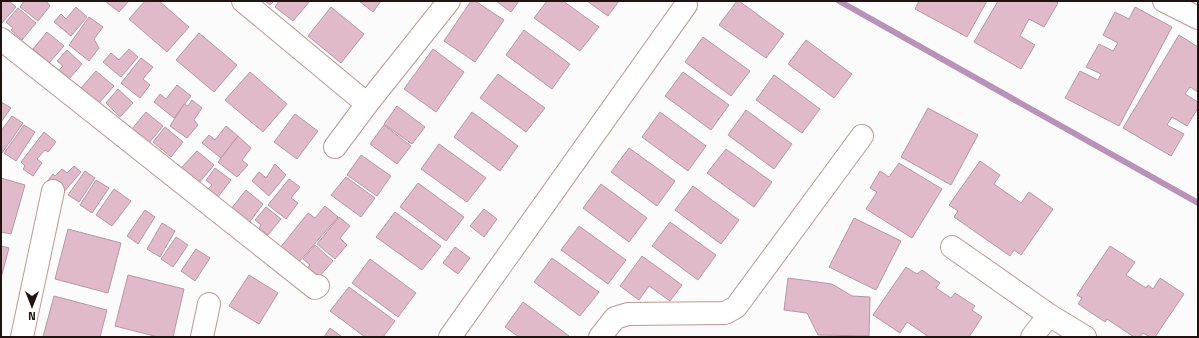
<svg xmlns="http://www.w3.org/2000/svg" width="1199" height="338" font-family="'Titillium Web',sans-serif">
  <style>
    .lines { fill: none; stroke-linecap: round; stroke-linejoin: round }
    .stream { stroke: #b892b8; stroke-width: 6 }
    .building { fill: #e0bac9; stroke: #ba96a4 }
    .street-casing { stroke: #be9894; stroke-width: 24 }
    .street { stroke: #fff; stroke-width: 22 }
  </style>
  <rect width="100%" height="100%" fill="#fbfbfb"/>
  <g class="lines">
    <path class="stream" d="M839 1 1198 203"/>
  </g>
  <g class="building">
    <path d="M1 1H9L16 7 1 24Z"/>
    <path d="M24 1H46L50 6 38 21 20 7Z"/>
    <path d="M105 1H129L119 12Z"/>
    <path d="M145 1H159L189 27 167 52 129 19Z"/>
    <path d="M265 1H274L270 5Z"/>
    <path d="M279 1H310L293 21 275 7Z"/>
    <path d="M359 1H381L373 12Z"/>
    <path d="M471 1H475L504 20 475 62 444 41Z"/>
    <path d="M496 1H519L511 12Z"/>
    <path d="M547 1H563L599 27 580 51 534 18Z"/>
    <path d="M587 1H619L608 16Z"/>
    <path d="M737 1H739L784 34 766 58 719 25Z"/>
    <path d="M919 1H987L967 37 915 9Z"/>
    <path d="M998 1H1055L1058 3 1044 27 1029 19 1020 36 1035 45 1021 69 974 42Z"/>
    <path d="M76 7 87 17 71 36 54 22 61 14 66 19Z"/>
    <path d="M331 7 364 34 341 63 308 36Z"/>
    <path d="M1135 7 1172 27 1119 126 1065 98 1080 71 1098 80 1101 74 1086 67 1099 44 1113 51 1118 43 1103 35 1115 12 1129 19Z"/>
    <path d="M18 8 36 23 22 40 11 30 13 28 6 22Z"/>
    <path d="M89 17 103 27 94 39 99 48 89 61 69 45Z"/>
    <path d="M524 30 570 64 552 89 506 55Z"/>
    <path d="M47 32 64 46 49 63 33 49Z"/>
    <path d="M199 33 237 65 214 92 176 60Z"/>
    <path d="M1179 35 1198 47V92L1190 87 1185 94 1198 102V108L1187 126 1172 117 1167 125 1184 134 1171 156 1123 128Z"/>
    <path d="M703 37 750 71 731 96 685 62Z"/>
    <path d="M806 40 852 74 834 98 788 64Z"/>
    <path d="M129 49 138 57 121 77 103 62 111 53 119 60Z"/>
    <path d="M433 49 464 72 436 112 404 89Z"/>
    <path d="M67 50 82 64 69 79 59 70 63 66 57 61Z"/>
    <path d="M141 58 153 67 143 79 150 85 140 98 121 83Z"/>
    <path d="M96 71 114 86 99 103 81 88Z"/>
    <path d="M250 72 287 104 263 132 225 100Z"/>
    <path d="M683 72 729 105 711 130 665 96Z"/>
    <path d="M498 74 545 108 526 132 480 98Z"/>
    <path d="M774 75 820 109 802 133 756 100Z"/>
    <path d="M177 85 191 96 174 118 154 102 160 94 166 99Z"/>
    <path d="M118 89 133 103 120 117 106 103Z"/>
    <path d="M192 100 202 108 194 120 198 125 187 138 170 126 184 104 188 106Z"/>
    <path d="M1 102 11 108 1 122Z"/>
    <path d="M397 106 425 127 412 144 384 124Z"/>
    <path d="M928 108 978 135 951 185 901 157Z"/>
    <path d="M746 110 792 144 774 169 728 135Z"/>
    <path d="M146 112 163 126 149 143 132 129Z"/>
    <path d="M472 112 518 146 500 171 454 137Z"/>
    <path d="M660 112 706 146 688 171 642 137Z"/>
    <path d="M295 114 318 131 297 159 274 142Z"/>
    <path d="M12 116 23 123 2 153 1 131Z"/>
    <path d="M24 125 35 132 16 161 4 153Z"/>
    <path d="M384 125 411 146 397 164 370 144Z"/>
    <path d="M226 126 238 136 221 158 202 143 209 135 215 140Z"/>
    <path d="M165 127 183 142 171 157 153 142Z"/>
    <path d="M44 132 56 142 48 152 45 150 37 159 42 163 33 176 23 169 25 166 21 162Z"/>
    <path d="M238 136 251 148 242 160 248 165 237 177 218 162Z"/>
    <path d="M439 144 486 178 467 202 421 169Z"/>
    <path d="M629 148 675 181 657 206 611 172Z"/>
    <path d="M726 149 772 182 754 207 707 173Z"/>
    <path d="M197 151 214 165 199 183 181 168Z"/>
    <path d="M361 155 391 176 377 196 347 175Z"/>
    <path d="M980 161 1000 175 994 184 1021 203 1029 192 1053 209 1021 255 1014 250 1010 256 954 217 958 211 949 205Z"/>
    <path d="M899 163 942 189 912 238 866 209 877 192 870 188 880 171 889 177Z"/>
    <path d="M275 164 286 175 269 196 252 181 259 172 266 178Z"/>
    <path d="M74 166 81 172 63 193 54 190 46 183 53 174 55 176 62 169 67 173Z"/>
    <path d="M215 168 231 180 218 197 208 189 212 185 206 180Z"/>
    <path d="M85 171 95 178 79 202 68 195Z"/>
    <path d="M346 177 375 198 361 217 331 195Z"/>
    <path d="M1 178 25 185 11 234 1 232Z"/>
    <path d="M289 179 300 187 291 198 298 203 286 219 268 205Z"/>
    <path d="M96 180 109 188 92 213 80 205Z"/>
    <path d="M418 183 464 217 446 241 400 207Z"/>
    <path d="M601 184 647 218 629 242 583 208Z"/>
    <path d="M693 186 739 220 721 244 675 210Z"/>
    <path d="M114 189 131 201 112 226 96 215Z"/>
    <path d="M246 190 263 204 249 223 231 209Z"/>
    <path d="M325 206 338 217 298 263 280 248 308 213 315 218Z"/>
    <path d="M266 207 281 219 268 235 259 228 261 225 255 220Z"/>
    <path d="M484 209 497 219 484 237 470 226Z"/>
    <path d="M145 210 155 217 138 244 127 236Z"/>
    <path d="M395 212 441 246 422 270 376 237Z"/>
    <path d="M339 217 350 226 340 238 347 245 335 259 317 244Z"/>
    <path d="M854 218 901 241 876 290 829 267Z"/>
    <path d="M670 222 716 255 698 280 652 246Z"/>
    <path d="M162 223 175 231 160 257 147 249Z"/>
    <path d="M579 226 626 260 608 284 561 250Z"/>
    <path d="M68 229 121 243 108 293 55 279Z"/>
    <path d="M176 237 188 245 173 267 161 259Z"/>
    <path d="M315 245 333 261 318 278 307 269 310 265 303 259Z"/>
    <path d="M1 246 9 248 1 278Z"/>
    <path d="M1110 246 1135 262 1126 275 1146 288 1148 285 1153 289 1160 278 1184 294 1155 337H1150L1143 333 1140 337H1134L1107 319 1105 322 1078 304 1082 298 1077 295Z"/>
    <path d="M455 247 470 258 458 274 443 263Z"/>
    <path d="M196 249 210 258 195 281 181 271Z"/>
    <path d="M642 256 682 285 670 301 649 286 639 300 620 286Z"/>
    <path d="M552 258 599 292 580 316 534 282Z"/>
    <path d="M370 259 416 293 398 317 352 283Z"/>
    <path d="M906 267 917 274 922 270 940 283 936 288 951 298 955 293 975 306 972 310 982 317 969 337H929L907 322 900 333 873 315Z"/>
    <path d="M128 275 184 289 173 337H158L115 326Z"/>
    <path d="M249 275 278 293 259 324 229 306Z"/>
    <path d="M788 278 832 284 852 296 870 297 869 336 818 335 807 313 784 310Z"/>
    <path d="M349 287 395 321 383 337H365L330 311Z"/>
    <path d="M54 296 107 310 100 337H43Z"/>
    <path d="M523 302 569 336 568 337H519L505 327Z"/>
    <path d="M330 328 342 337H324Z"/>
  </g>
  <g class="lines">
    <defs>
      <g id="street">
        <path d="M243 1 367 104"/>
        <path d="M1164 1 1198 18"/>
        <path d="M1 39 315 288 318 286"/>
        <path d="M335 147 367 104 449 1"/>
        <path d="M952 247 1049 315 1085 337"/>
        <path d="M22 337 53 191"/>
        <path d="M202 337 209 304"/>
        <path d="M450 337 686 5"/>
        <path d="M600 337 615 318 628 314 725 313 736 307 862 136"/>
        <path d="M1032 337 1049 315"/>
      </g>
    </defs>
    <use href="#street" class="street-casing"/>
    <use href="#street" class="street"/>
  </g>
  <rect width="1199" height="338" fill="none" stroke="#201312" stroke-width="4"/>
  <g transform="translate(32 306) rotate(180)" stroke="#ffffff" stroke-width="3" paint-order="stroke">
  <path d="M0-3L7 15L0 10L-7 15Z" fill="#201312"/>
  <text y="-6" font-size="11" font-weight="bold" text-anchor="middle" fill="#201312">N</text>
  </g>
</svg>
